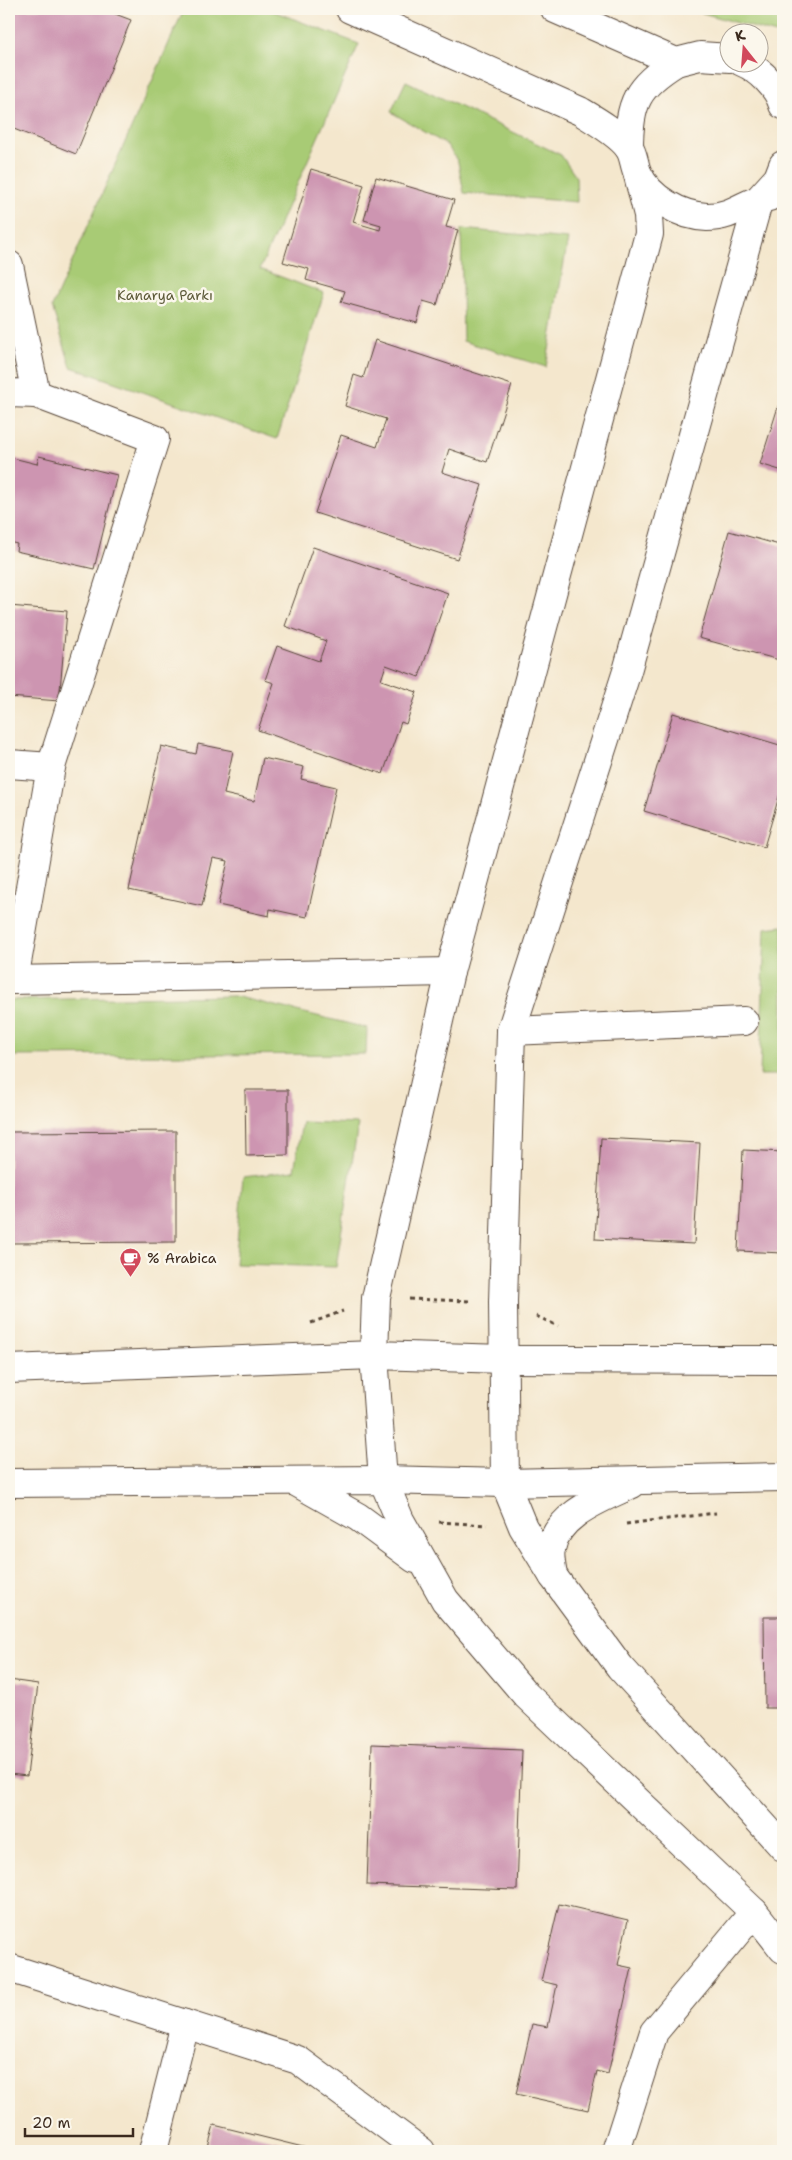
<svg xmlns="http://www.w3.org/2000/svg" width="792" height="2160" font-family="'Shantell Sans',sans-serif">
  <style>
    .green { fill: #a8cb75; stroke: #727a4a }
    .building { fill: #cd95b1 }
    .lines { fill: none; stroke-linecap: round; stroke-linejoin: round }
    .minor-casing { stroke: #574638; stroke-width: 30 }
    .major-casing { stroke: #574638; stroke-width: 30 }
    .path { stroke: #574638; stroke-width: 3; stroke-dasharray: 4 4; stroke-linecap: butt }
    .minor { stroke: #fff; stroke-width: 28 }
    .major { stroke: #fff; stroke-width: 28 }
    .labels { text-anchor: middle; stroke-width: 5; stroke-linejoin: round; paint-order: stroke }
    .park-label { font-size: 14px; fill: #5c5a38; stroke: #fbf7ec }
    .poi-label { font-size: 14px; fill: #3b2a1e; stroke: #fbf7ec; text-anchor: start }
  </style>
  <rect width="100%" height="100%" fill="#fbf7ec"/>
  <filter id="ink" filterUnits="userSpaceOnUse"><feTurbulence type="fractalNoise" baseFrequency=".02" numOctaves="2"/><feDisplacementMap in="SourceGraphic" scale="10" xChannelSelector="R" yChannelSelector="G"/><feConvolveMatrix kernelMatrix="1 2 1 2 8 2 1 2 1" color-interpolation-filters="sRGB"/></filter>
  <filter id="wash" filterUnits="userSpaceOnUse"><feTurbulence type="fractalNoise" baseFrequency=".0096" numOctaves="4" result="noise"/><feDisplacementMap in="SourceGraphic" scale="20" xChannelSelector="R" yChannelSelector="G"/><feGaussianBlur stdDeviation="1.12" result="paint"/><feColorMatrix in="noise" values="0 0 0 0 0 0 0 0 0 0 0 0 0 0 0 0 0 1.4 0 .05"/><feComposite in="paint" operator="in"/></filter>
  <g filter="url(#wash)">
    <rect width="100%" height="100%" fill="#f4e7cd"/>
    <g class="green">
      <path d="M184 9H268L359 44 260 269 324 293 277 439 71 367 52 307Z"/>
      <path d="M689 9H783V36Z"/>
      <path d="M406 81 561 155 576 177 577 202 464 193 458 162 447 145 391 112Z"/>
      <path d="M461 229 568 239 546 367 463 341Z"/>
      <path d="M783 926V1075H760L765 928Z"/>
      <path d="M234 996 367 1028 366 1054 9 1056V1000Z"/>
      <path d="M302 1122 358 1124 336 1267 235 1264 243 1177 294 1171Z"/>
    </g>
    <g id="blocks">
      <g class="building">
        <path d="M9 9H102L131 20 76 154 9 127Z"/>
        <path d="M311 169 364 185 353 222 380 230 381 225 364 220 376 177 454 200 446 227 458 230 437 305 423 301 417 323 341 302 345 291 306 280 309 269 283 262Z"/>
        <path d="M375 340 512 385 487 462 449 449 442 472 482 485 457 559 315 513 341 435 377 447 386 419 345 406 354 375 363 378Z"/>
        <path d="M783 391V471L760 464Z"/>
        <path d="M39 456 117 475 94 569 16 551 17 544 9 542V457L37 464Z"/>
        <path d="M729 531 783 546V661L699 638Z"/>
        <path d="M313 547 448 593 419 677 386 665 381 680 417 692 406 724 401 722 383 774 258 730 274 683 265 680 277 646 319 661 326 641 285 626Z"/>
        <path d="M9 606 67 611 59 701 9 697Z"/>
        <path d="M673 713 783 746V783L764 847 644 811Z"/>
        <path d="M198 744 233 751 224 794 254 801 263 758 304 767 301 779 336 787 307 917 270 909 269 916 218 905 228 861 213 858 202 906 129 890 161 746 196 754Z"/>
        <path d="M245 1090H288V1155L246 1156Z"/>
        <path d="M176 1131V1242L9 1243V1132Z"/>
        <path d="M601 1138 700 1143 694 1244 595 1239Z"/>
        <path d="M743 1150 783 1152V1253L738 1251Z"/>
        <path d="M764 1617H783V1708H765Z"/>
        <path d="M9 1680 38 1684 27 1776 9 1774Z"/>
        <path d="M372 1744 522 1750 517 1890 367 1885Z"/>
        <path d="M559 1904 628 1920 618 1965 632 1968 608 2074 597 2071 588 2110 516 2094 532 2024 548 2027 557 1985 541 1981Z"/>
        <path d="M214 2125 319 2151H207Z"/>
      </g>
    </g>
  </g>
  <g filter="url(#ink)">
    <use href="#blocks" fill-opacity="0" stroke="#574638" stroke-width="1"/>
    <g class="lines">
      <defs>
        <g id="minor">
          <path d="M350 9 580 111C595 120 619 134 629 148 634 155 634 166 638 174 649 198 680 216 707 217 734 217 746 201 769 197"/>
          <path d="M555 9 676 62 700 56 730 58"/>
          <path d="M742 62C759 69 778 87 783 105"/>
          <path d="M629 148C629 103 637 86 676 62"/>
          <path d="M9 265 36 394"/>
          <path d="M9 393 36 394 155 439 51 767 14 980"/>
          <path d="M9 764 51 767"/>
          <path d="M9 980 450 972"/>
          <path d="M511 1031 744 1021"/>
          <path d="M383 1480 374 1355 376 1298 450 972 649 234 648 215 638 175"/>
          <path d="M505 1483 503 1302 511 1031 627 671 759 199 778 178 783 165"/>
          <path d="M9 1968 298 2060 421 2151"/>
          <path d="M153 2151 185 2024"/>
          <path d="M616 2151 654 2032 754 1912"/>
        </g>
        <g id="major">
          <path d="M9 1369 374 1355 504 1359 783 1360"/>
          <path d="M383 1480 400 1520 445 1600 526 1695 754 1912 783 1949"/>
          <path d="M296 1482 358 1517 415 1559"/>
          <path d="M9 1483 383 1480 505 1483 783 1477"/>
          <path d="M505 1483 523 1527 553 1576 620 1667 783 1847"/>
          <path d="M553 1576C552 1568 549 1557 551 1549 557 1513 604 1498 632 1484"/>
        </g>
      </defs>
      <use href="#minor" class="minor-casing"/>
      <use href="#major" class="major-casing"/>
      <g class="path">
        <path d="M409 1299 470 1301"/>
        <path d="M536 1316 558 1326"/>
        <path d="M311 1323 343 1311"/>
        <path d="M439 1522 487 1525"/>
        <path d="M626 1524 716 1513"/>
      </g>
      <use href="#minor" class="minor"/>
      <use href="#major" class="major"/>
    </g>
  </g>
  <defs>
    <symbol id="cafe-pin" viewBox="-11 -11 22 30"><path d="M0 17L-7.5 6A9.5 9.5 0 1 1 7.5 6Z" fill="#d1495b" stroke="#fbf7ec"/><path d="M-5.5-4.5H6V0H3Q3 3.5 0 3.5H-2.5Q-5.5 3.5-5.5 0ZM3-3.2v2h1.7v-2ZM-6 4.5H4V6H-6Z" fill="#fff"/></symbol>
  </defs>
  <g fill-rule="evenodd">
    <use href="#cafe-pin" x="118" y="1246" width="25" height="34"/>
  </g>
  <g class="labels">
    <g class="park-label">
      <text x="165" y="300">Kanarya Parkı</text>
    </g>
    <g class="poi-label">
      <text x="147" y="1263">% Arabica</text>
    </g>
  </g>
  <rect width="792" height="2160" fill="none" stroke="#fbf7ec" stroke-width="30"/>
  <g transform="translate(744 48) rotate(343)"><circle r="24" fill="#fbf7ec" stroke="#aea59a"/>
  <path d="M0-4L9 19L0 12L-9 19Z" fill="#d1495b"/>
  <text y="-8" font-size="14" font-weight="bold" text-anchor="middle" fill="#3b2a1e">K</text>
  </g>
  <path d="M25 2128v8h108v-8" fill="none" stroke="#3b2a1e" stroke-width="2.5"/>
  <text x="32" y="2128" font-size="15" fill="#3b2a1e" stroke="#fbf7ec" stroke-width="4" paint-order="stroke">20 m</text>
</svg>
